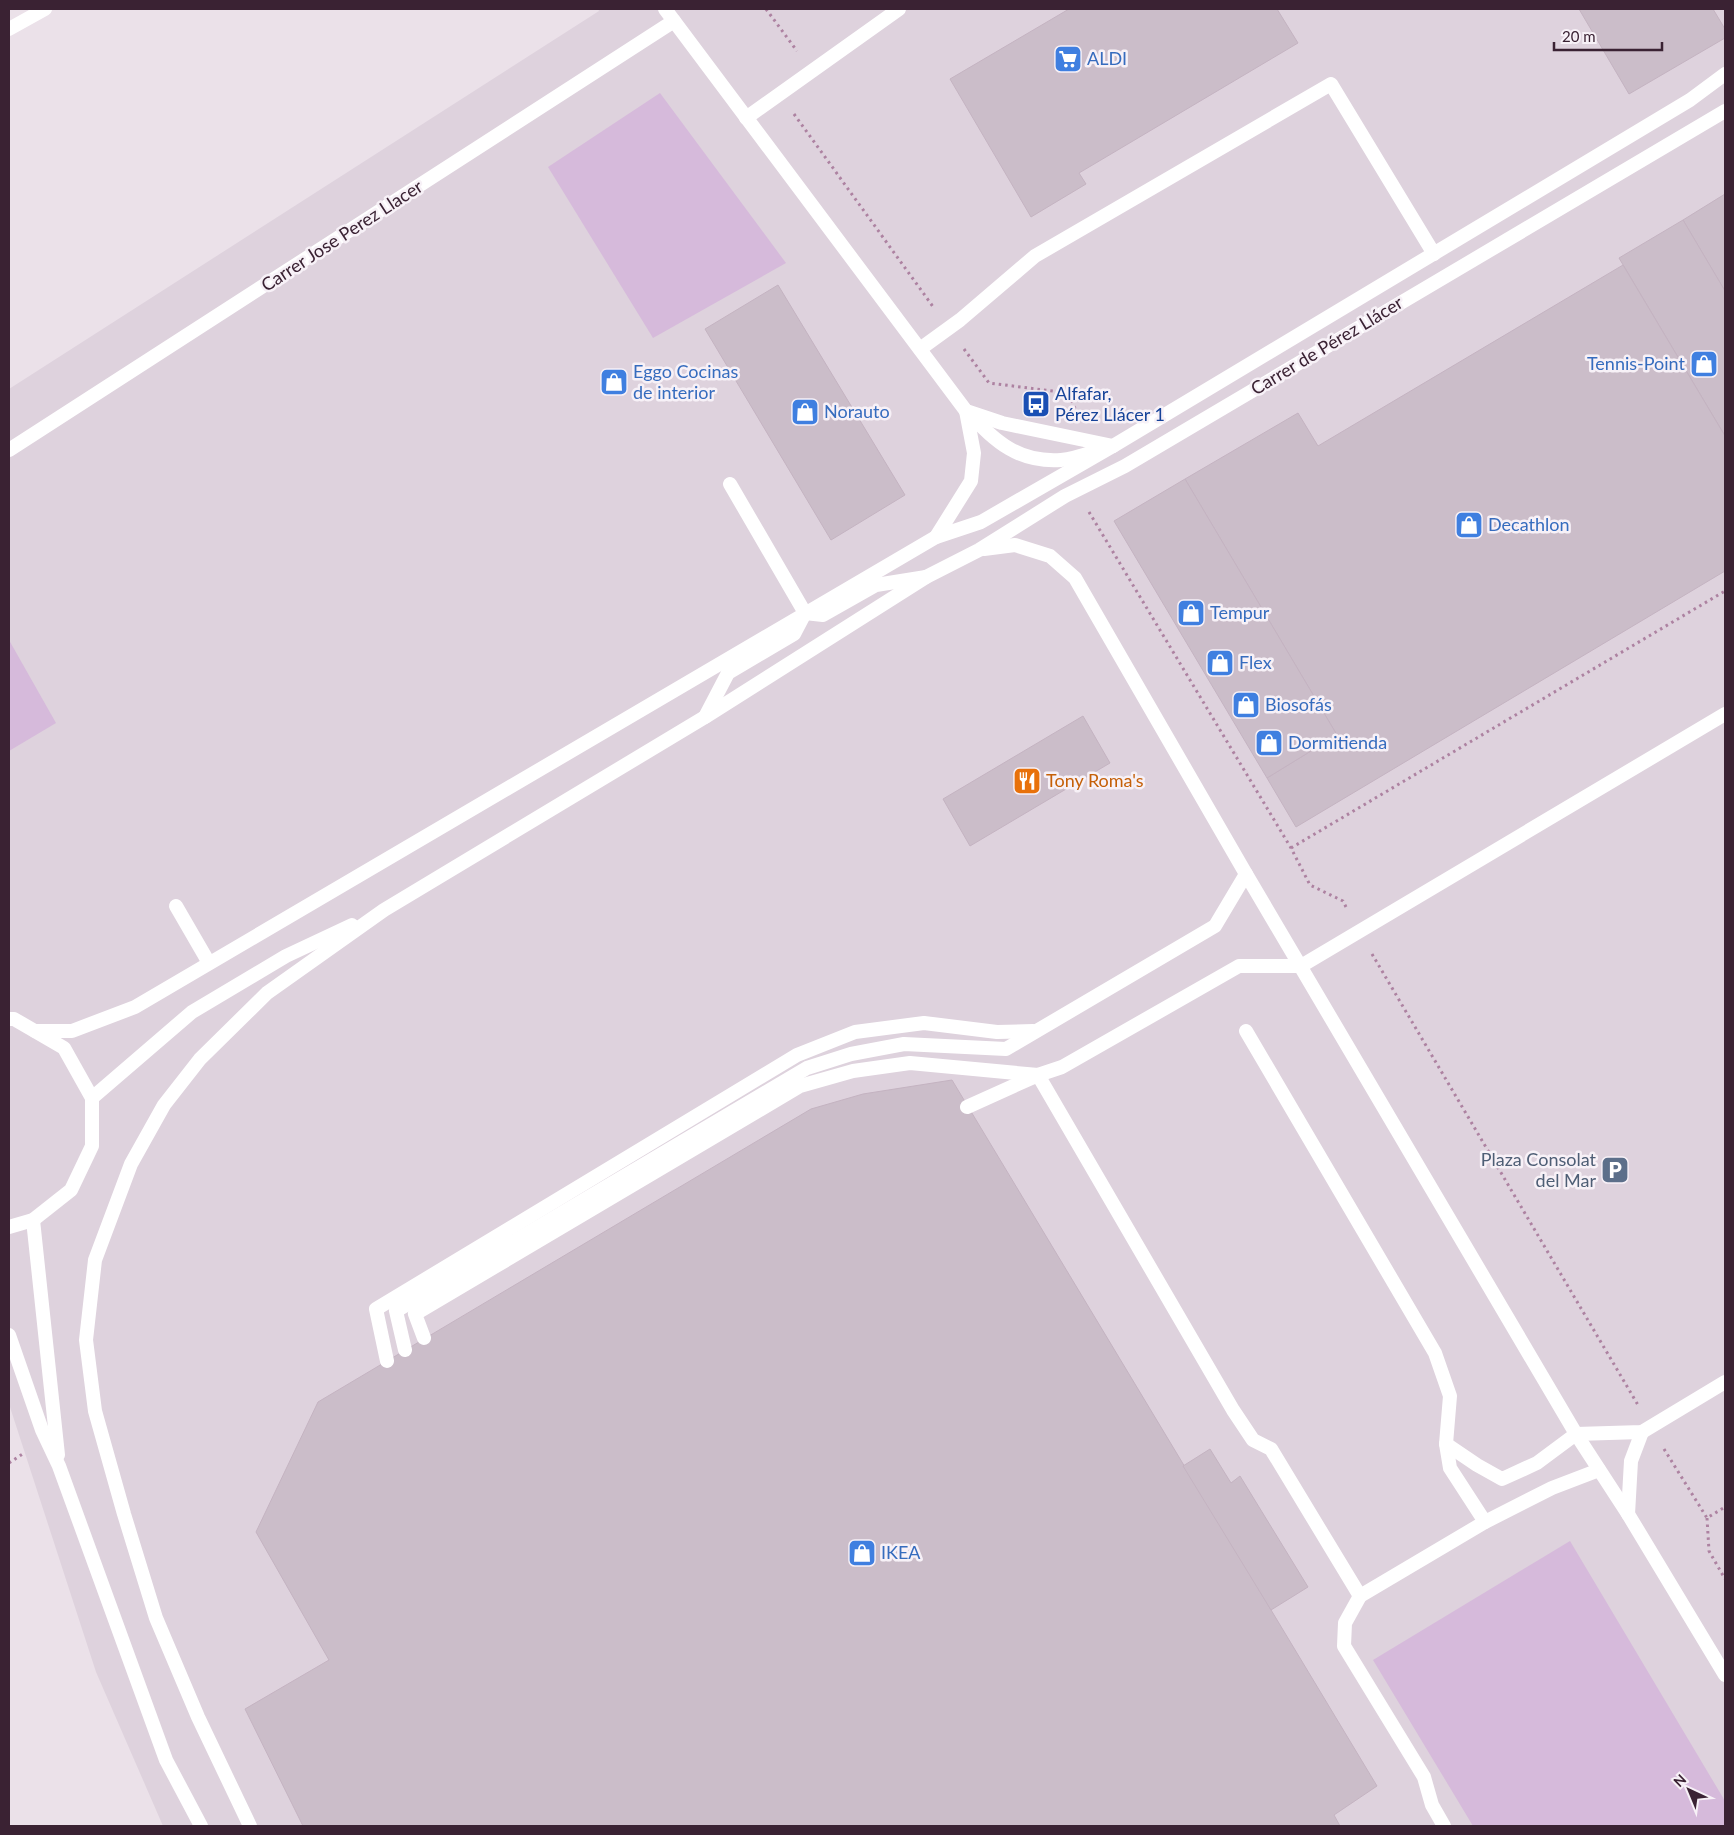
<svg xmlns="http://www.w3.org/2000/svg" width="1734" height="1835" font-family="Lato,sans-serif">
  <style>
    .built { fill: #ded2dd }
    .green { fill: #d6badb }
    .building { fill: #cbbdc9; stroke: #c4b3c1 }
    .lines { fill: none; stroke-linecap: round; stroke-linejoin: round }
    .path { stroke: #ad82a1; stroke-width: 3; stroke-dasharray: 2.5 4; stroke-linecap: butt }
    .service { stroke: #fff; stroke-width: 14 }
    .minor { stroke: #fff; stroke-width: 14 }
    .tertiary { stroke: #fff; stroke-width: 14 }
    .labels { text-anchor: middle; stroke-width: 5; stroke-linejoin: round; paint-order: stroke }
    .shop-label { font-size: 18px; fill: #366cbe; stroke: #f7f1f7; text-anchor: start }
    .street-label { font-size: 18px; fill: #3a2233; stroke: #f7f1f7 }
    .transit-label { font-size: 18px; fill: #164399; stroke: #f7f1f7; text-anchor: start }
    .food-label { font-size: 18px; fill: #c56008; stroke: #f7f1f7; text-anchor: start }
    .service-label { font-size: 18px; fill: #4e5e75; stroke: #f7f1f7; text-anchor: end }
  </style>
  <rect width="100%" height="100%" fill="#ebe1e9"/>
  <path class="built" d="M598 9H1725V1826H163L96 1672 9 1404V389L599 11Z"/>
  <g class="green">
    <path d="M660 93 786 263 653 338 548 167Z"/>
    <path d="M9 640 56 723 9 751Z"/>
    <path d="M1570 1541 1725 1801V1826H1473L1373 1660Z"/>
  </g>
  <g class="building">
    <path d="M1069 9H1277L1298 43 1079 173 1086 184 1031 217 950 79Z"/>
    <path d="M1579 9H1713L1725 29V38L1629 94Z"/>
    <path d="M1725 194V291L1683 220Z"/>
    <path d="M1683 220 1725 291V436L1619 258Z"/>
    <path d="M1623 265 1725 436V571L1296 827 1267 778 1337 735 1185 479 1298 413 1318 446Z"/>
    <path d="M778 285 905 495 831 540 705 329Z"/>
    <path d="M1185 479 1337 735 1267 778 1114 521Z"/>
    <path d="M1083 716 1110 763 970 846 943 799Z"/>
    <path d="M952 1080 1377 1786 1334 1815 1340 1826H303L245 1709 329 1660 256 1532 318 1402 811 1109 863 1094Z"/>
    <path d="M1210 1449 1231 1483 1240 1476 1308 1587 1271 1610 1183 1466Z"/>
  </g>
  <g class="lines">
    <g class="path">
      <path d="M766 9 797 51"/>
      <path d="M794 114 934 308"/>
      <path d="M964 349 989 383 1068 393 1077 413"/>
      <path d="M1089 512 1291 848 1310 885 1343 901 1347 909"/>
      <path d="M1291 848 1725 591"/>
      <path d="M1372 954 1638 1405"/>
      <path d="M1664 1449 1707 1518 1725 1507"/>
      <path d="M9 1463 24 1453"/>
      <path d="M1707 1518 1709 1551 1725 1579"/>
    </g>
    <g class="service">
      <path d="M746 118 899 9"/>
      <path d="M920 349 960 320 1035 256 1331 84 1434 254"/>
      <path d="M966 411 1002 423 1113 446"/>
      <path d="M730 484 805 613"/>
      <path d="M805 613 823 615 876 585 926 577"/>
      <path d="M705 717 728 673 794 634 805 613"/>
      <path d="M176 906 209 963"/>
      <path d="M1246 1031 1435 1353 1450 1396 1446 1444 1450 1468 1485 1522 1552 1488 1599 1470"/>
      <path d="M967 1107 1038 1075 1233 1410 1253 1440 1271 1449 1360 1596"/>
      <path d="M424 1338 415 1314 800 1086 853 1071 910 1063 1038 1075 1062 1067 1239 966H1301L1725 714"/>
      <path d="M405 1350 396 1311 807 1068 851 1054 904 1044 1006 1049 1215 926 1246 874"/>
      <path d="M387 1361 376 1309 797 1055 855 1032 924 1023 997 1032 1033 1031"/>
      <path d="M1446 1444 1477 1465 1502 1479 1537 1463 1576 1434 1642 1432 1725 1382"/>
      <path d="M1628 1514 1631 1461 1642 1432"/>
      <path d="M1444 1826 1432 1805 1424 1777 1344 1646 1345 1623 1360 1596 1485 1522"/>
    </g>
    <g class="minor">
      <path d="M9 29 45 9"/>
      <path d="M9 450 674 21"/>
    </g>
    <g class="tertiary">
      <path d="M665 9 966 411 974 453 971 481 936 537"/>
      <path d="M966 411C995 440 1016 463 1061 460 1078 459 1096 450 1113 446L1690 100 1725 74"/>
      <path d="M984 549 1015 545 1050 556 1075 578 1246 874 1576 1434 1628 1514 1725 1675"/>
      <path d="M9 1019H14L64 1048 92 1098V1146L71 1190 33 1220 9 1227"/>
      <path d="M35 1031H72L135 1007 936 537 981 522 1113 446"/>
      <path d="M92 1098 192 1012 286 956 352 925"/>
      <path d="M33 1220 58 1455"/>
      <path d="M9 1335 42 1430 59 1466 166 1760 201 1826"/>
      <path d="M250 1826 198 1717 156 1618 124 1514 95 1411 86 1340 95 1260 131 1164 164 1105 200 1059 267 993 384 910 705 717 926 577 979 550 1065 496 1125 466 1725 111"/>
    </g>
  </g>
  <defs>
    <symbol id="supermarket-square" viewBox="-11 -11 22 22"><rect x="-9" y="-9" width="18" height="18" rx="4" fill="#3f7fe0" stroke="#f7f1f7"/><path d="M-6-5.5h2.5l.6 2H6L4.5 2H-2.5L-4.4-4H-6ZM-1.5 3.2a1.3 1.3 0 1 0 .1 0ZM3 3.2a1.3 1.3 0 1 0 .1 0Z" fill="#fff"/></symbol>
    <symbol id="shop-square" viewBox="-11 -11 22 22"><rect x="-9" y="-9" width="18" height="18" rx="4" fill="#3f7fe0" stroke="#f7f1f7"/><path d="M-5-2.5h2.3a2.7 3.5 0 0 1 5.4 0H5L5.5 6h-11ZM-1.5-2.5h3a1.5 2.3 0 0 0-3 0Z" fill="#fff"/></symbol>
    <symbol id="bus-square" viewBox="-11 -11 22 22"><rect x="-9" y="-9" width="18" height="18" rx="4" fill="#1a4fb4" stroke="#f7f1f7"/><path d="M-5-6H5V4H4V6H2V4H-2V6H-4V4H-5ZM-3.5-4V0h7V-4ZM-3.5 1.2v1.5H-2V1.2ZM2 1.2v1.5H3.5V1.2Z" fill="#fff"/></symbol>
    <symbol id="restaurant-square" viewBox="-11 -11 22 22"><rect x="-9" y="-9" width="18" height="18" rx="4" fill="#e8710a" stroke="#f7f1f7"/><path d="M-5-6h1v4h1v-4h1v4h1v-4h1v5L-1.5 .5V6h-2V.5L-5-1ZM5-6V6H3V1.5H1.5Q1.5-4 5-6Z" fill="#fff"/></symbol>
    <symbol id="parking-square" viewBox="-11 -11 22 22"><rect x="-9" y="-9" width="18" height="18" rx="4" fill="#5c6f8a" stroke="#f7f1f7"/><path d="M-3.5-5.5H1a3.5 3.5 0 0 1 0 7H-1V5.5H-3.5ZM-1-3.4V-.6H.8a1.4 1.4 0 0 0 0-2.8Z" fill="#fff"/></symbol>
  </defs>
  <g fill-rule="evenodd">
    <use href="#supermarket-square" x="1052" y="43" width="32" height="32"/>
    <use href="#shop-square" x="1688" y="348" width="32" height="32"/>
    <use href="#shop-square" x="598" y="366" width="32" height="32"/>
    <use href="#bus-square" x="1020" y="388" width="32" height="32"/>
    <use href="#shop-square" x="789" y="396" width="32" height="32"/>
    <use href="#shop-square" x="1453" y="509" width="32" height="32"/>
    <use href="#shop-square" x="1175" y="597" width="32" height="32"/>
    <use href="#shop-square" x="1204" y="647" width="32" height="32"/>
    <use href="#shop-square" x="1230" y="689" width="32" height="32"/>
    <use href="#shop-square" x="1253" y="727" width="32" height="32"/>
    <use href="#restaurant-square" x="1011" y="765" width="32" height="32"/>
    <use href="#parking-square" x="1599" y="1154" width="32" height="32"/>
    <use href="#shop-square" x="846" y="1537" width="32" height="32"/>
  </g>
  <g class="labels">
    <g class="shop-label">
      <text x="1087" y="65">ALDI</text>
      <text x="1685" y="370" text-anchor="end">Tennis-Point</text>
      <text x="633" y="378">Eggo Cocinas<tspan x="633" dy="21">de interior</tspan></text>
      <text x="824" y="418">Norauto</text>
      <text x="1488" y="531">Decathlon</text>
      <text x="1210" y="619">Tempur</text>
      <text x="1239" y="669">Flex</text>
      <text x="1265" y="711">Biosofás</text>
      <text x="1288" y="749">Dormitienda</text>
      <text x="881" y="1559">IKEA</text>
    </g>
    <g class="street-label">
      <text transform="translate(342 236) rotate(-33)" y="6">Carrer Jose Perez Llacer</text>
      <text transform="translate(1327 346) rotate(-31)" y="6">Carrer de Pérez Llácer</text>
    </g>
    <g class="transit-label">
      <text x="1055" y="400">Alfafar,<tspan x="1055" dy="21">Pérez Llácer 1</tspan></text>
    </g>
    <g class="food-label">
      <text x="1046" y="787">Tony Roma's</text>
    </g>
    <g class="service-label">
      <text x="1596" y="1166">Plaza Consolat<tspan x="1596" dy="21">del Mar</tspan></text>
    </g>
  </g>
  <rect width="1734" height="1835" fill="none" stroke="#3a2233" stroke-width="20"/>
  <g transform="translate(1689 1790) rotate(316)" stroke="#f7f1f7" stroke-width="4" paint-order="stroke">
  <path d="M0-4L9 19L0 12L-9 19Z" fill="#3a2233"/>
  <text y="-8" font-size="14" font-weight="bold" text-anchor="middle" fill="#3a2233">N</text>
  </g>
  <path d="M1554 42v8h108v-8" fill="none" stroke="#3a2233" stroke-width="2.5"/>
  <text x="1562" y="42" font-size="15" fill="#3a2233" stroke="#f7f1f7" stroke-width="4" paint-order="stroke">20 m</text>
</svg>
